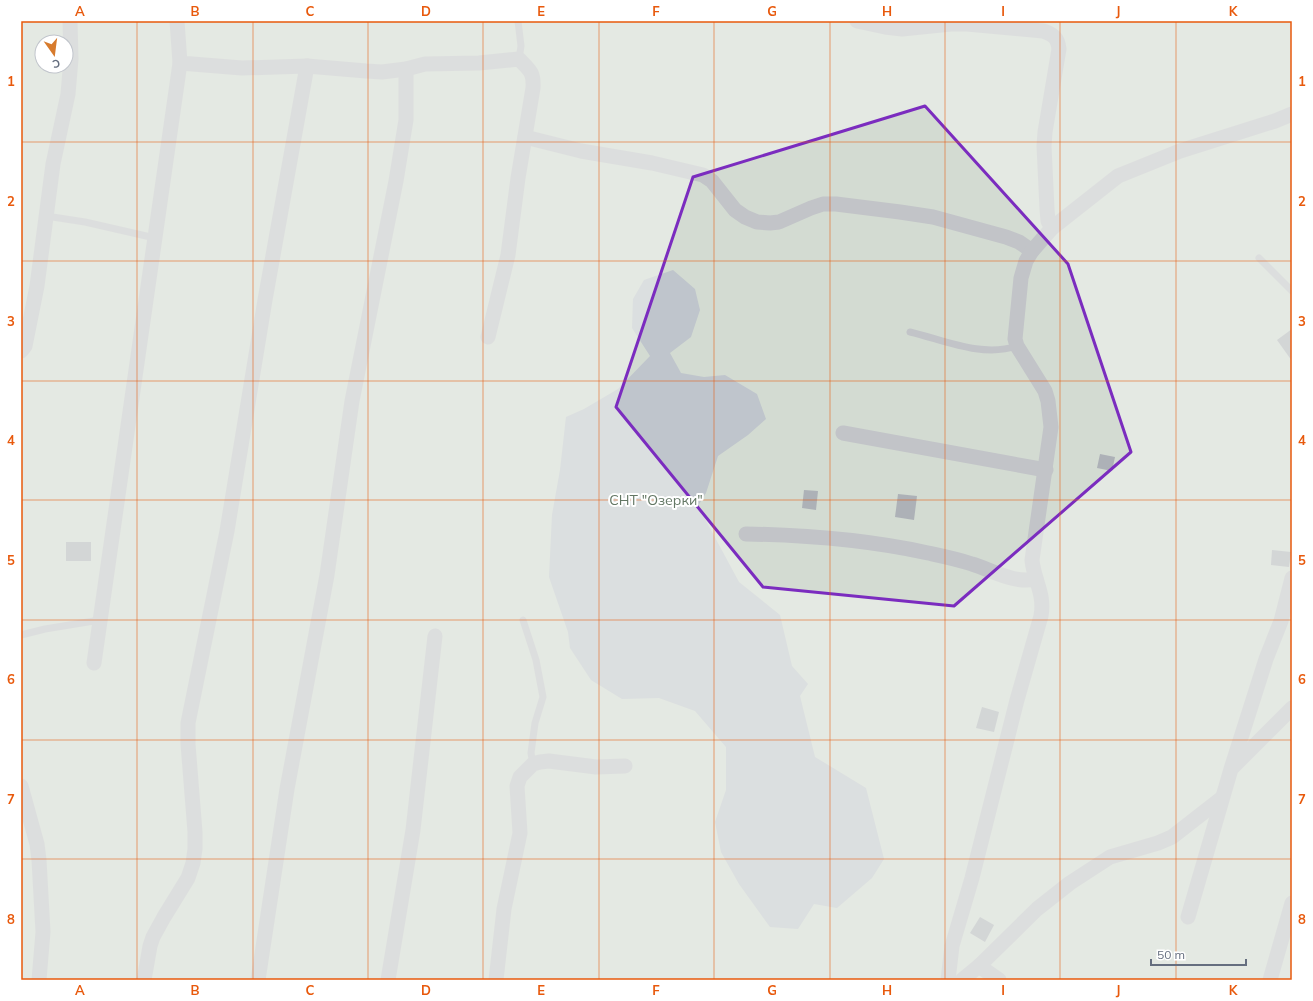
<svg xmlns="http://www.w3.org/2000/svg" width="1313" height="1001" font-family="Mulish,sans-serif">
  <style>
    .green { fill: #d3dbd2; fill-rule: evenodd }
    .water { fill: #bfc5cc }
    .building { fill: #adb1b7 }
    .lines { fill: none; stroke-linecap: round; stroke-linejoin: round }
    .lane { stroke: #c2c4c8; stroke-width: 7 }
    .street { stroke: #c2c4c8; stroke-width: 15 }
    .marked { fill: none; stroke: #7b2cbf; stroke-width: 3; stroke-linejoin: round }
    .grid { fill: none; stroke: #e8590c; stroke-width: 1; stroke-opacity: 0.55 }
    .labels { text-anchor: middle; stroke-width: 4; stroke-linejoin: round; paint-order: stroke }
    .park-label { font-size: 14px; fill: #637764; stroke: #fff }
    .neatline { fill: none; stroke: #e8590c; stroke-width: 1.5 }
    .grid-label { font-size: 13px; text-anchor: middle; font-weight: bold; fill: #e8590c }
  </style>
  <rect width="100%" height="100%" fill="#f3f4f0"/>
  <path class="green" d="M21 21H1292V980H21ZM42 42H66V66H42Z"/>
  <path class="water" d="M673 270 695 289 700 310 691 337 670 353 681 373 704 377 725 375 757 394 766 419 748 435 718 456 706 493 698 506 739 582 780 615 792 666 808 684 800 696 815 757 866 788 884 859 872 878 837 908 814 904 798 929 770 927 739 884 721 852 715 822 726 790V747L695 711 659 698 622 699 591 680 570 648 568 632 549 577 552 515 560 470 566 417 584 409 618 389 650 356 632 328 633 299 644 280Z"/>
  <g class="building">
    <path d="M1292 329V361L1277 340Z"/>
    <path d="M1100 454 1115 457 1112 471 1097 468Z"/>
    <path d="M804 490 818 491 816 510 802 508Z"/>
    <path d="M898 494 917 496 914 520 895 517Z"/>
    <rect x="66" y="542" width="25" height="19"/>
    <path d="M1272 550 1291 552 1289 567 1271 565Z"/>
    <path d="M982 707 999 712 994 732 976 728Z"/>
    <path d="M980 917 994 925 985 942 970 933Z"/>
  </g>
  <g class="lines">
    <g class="lane">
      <path d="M518 21 521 46 519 59"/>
      <path d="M46 216 85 222 155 238"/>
      <path d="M1259 258 1292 291"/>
      <path d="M910 332C944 340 982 358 1017 346"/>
      <path d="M523 620 536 660 543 697 535 723 531 753 533 764"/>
      <path d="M21 635 45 629 100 620"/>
    </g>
    <g class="street">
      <path d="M177 21 180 63 242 68 307 66 366 71 382 72 406 69 425 64 479 63 519 59C529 70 534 71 533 88L518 178 508 255 488 337"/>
      <path d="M857 21 885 27 902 29 951 24H967L1043 31C1053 34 1058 38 1059 49L1045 132 1044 146 1047 209 1048 221 1052 228"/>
      <path d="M525 137 581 151 652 163 703 175 712 181 735 210 745 217 757 222 770 223 779 222 811 208 823 204H836L900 212 933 217 1006 237 1019 242 1032 251"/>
      <path d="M21 351 25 346 37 286 53 164 68 94 71 59 70 21"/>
      <path d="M843 433 1046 470"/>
      <path d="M746 534C807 535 868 540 928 553 942 556 957 559 972 564 992 570 1014 584 1036 579"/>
      <path d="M94 663 180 63"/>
      <path d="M1233 767 1292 708"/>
      <path d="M21 786 37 844 39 860 43 932 39 980"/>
      <path d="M1188 917 1231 769 1266 659 1281 621 1292 578"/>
      <path d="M979 966 999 980"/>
      <path d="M144 980 150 946 153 937 164 917 188 878 193 863 195 849V832L188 744V723L227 531 265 300 307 66"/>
      <path d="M258 980 287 789 327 575 352 401 396 181 406 120V69"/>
      <path d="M388 980 413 830 435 636"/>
      <path d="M496 980 504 909 520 833 517 786 520 777 533 764 540 762 549 761 596 767 625 766"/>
      <path d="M948 980 952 946 972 878 1017 700 1041 616C1045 593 1034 581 1032 560L1051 427 1048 401 1045 391 1017 346 1015 339 1021 278 1026 261 1032 251 1052 228 1118 176 1180 151 1275 121 1292 114"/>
      <path d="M962 980 979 966 1037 909 1070 883 1110 857 1158 843 1172 837 1222 798"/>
      <path d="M1270 980 1292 903"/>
    </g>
  </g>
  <path d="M0 0H1313V1001H0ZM925 106 1068 264 1131 452 954 606 763 587 616 407 693 177Z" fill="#f3f4f0" fill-opacity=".55" fill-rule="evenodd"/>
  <path class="marked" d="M925 106 1068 264 1131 452 954 606 763 587 616 407 693 177Z"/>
  <path class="grid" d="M137 21V980M253 21V980M368 21V980M483 21V980M599 21V980M714 21V980M830 21V980M945 21V980M1060 21V980M1176 21V980M21 142H1292M21 261H1292M21 381H1292M21 500H1292M21 620H1292M21 740H1292M21 859H1292"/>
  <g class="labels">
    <g class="park-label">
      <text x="656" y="505">СНТ "Озерки"</text>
    </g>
  </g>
  <rect width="1313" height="1001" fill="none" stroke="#ffffff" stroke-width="44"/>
  <g transform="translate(54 54) rotate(166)"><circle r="19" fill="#ffffff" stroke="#c1c5cc"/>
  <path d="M0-3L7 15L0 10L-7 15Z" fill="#d77b2d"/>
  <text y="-6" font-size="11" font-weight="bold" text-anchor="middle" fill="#656e7f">С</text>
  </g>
  <path d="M1151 959v6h95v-6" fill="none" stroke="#656e7f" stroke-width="2"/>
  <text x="1157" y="959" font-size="12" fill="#656e7f" stroke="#ffffff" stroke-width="3" paint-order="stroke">50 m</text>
  <rect x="22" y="22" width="1269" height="957" class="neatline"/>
  <g class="grid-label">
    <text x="80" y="16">A</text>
    <text x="195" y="16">B</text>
    <text x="310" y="16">C</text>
    <text x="426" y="16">D</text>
    <text x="541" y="16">E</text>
    <text x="656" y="16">F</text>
    <text x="772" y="16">G</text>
    <text x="887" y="16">H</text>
    <text x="1003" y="16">I</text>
    <text x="1118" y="16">J</text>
    <text x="1233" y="16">K</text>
    <text x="11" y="86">1</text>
    <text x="1302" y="86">1</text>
    <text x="11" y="206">2</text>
    <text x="1302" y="206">2</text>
    <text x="11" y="326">3</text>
    <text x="1302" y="326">3</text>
    <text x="11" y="445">4</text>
    <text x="1302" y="445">4</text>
    <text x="11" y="565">5</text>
    <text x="1302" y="565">5</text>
    <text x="11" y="684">6</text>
    <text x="1302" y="684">6</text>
    <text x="11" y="804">7</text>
    <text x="1302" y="804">7</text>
    <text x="11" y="924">8</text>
    <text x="1302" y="924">8</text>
    <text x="80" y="995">A</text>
    <text x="195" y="995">B</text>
    <text x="310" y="995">C</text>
    <text x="426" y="995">D</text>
    <text x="541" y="995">E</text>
    <text x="656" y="995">F</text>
    <text x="772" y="995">G</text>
    <text x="887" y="995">H</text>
    <text x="1003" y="995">I</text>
    <text x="1118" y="995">J</text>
    <text x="1233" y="995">K</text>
  </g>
</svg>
